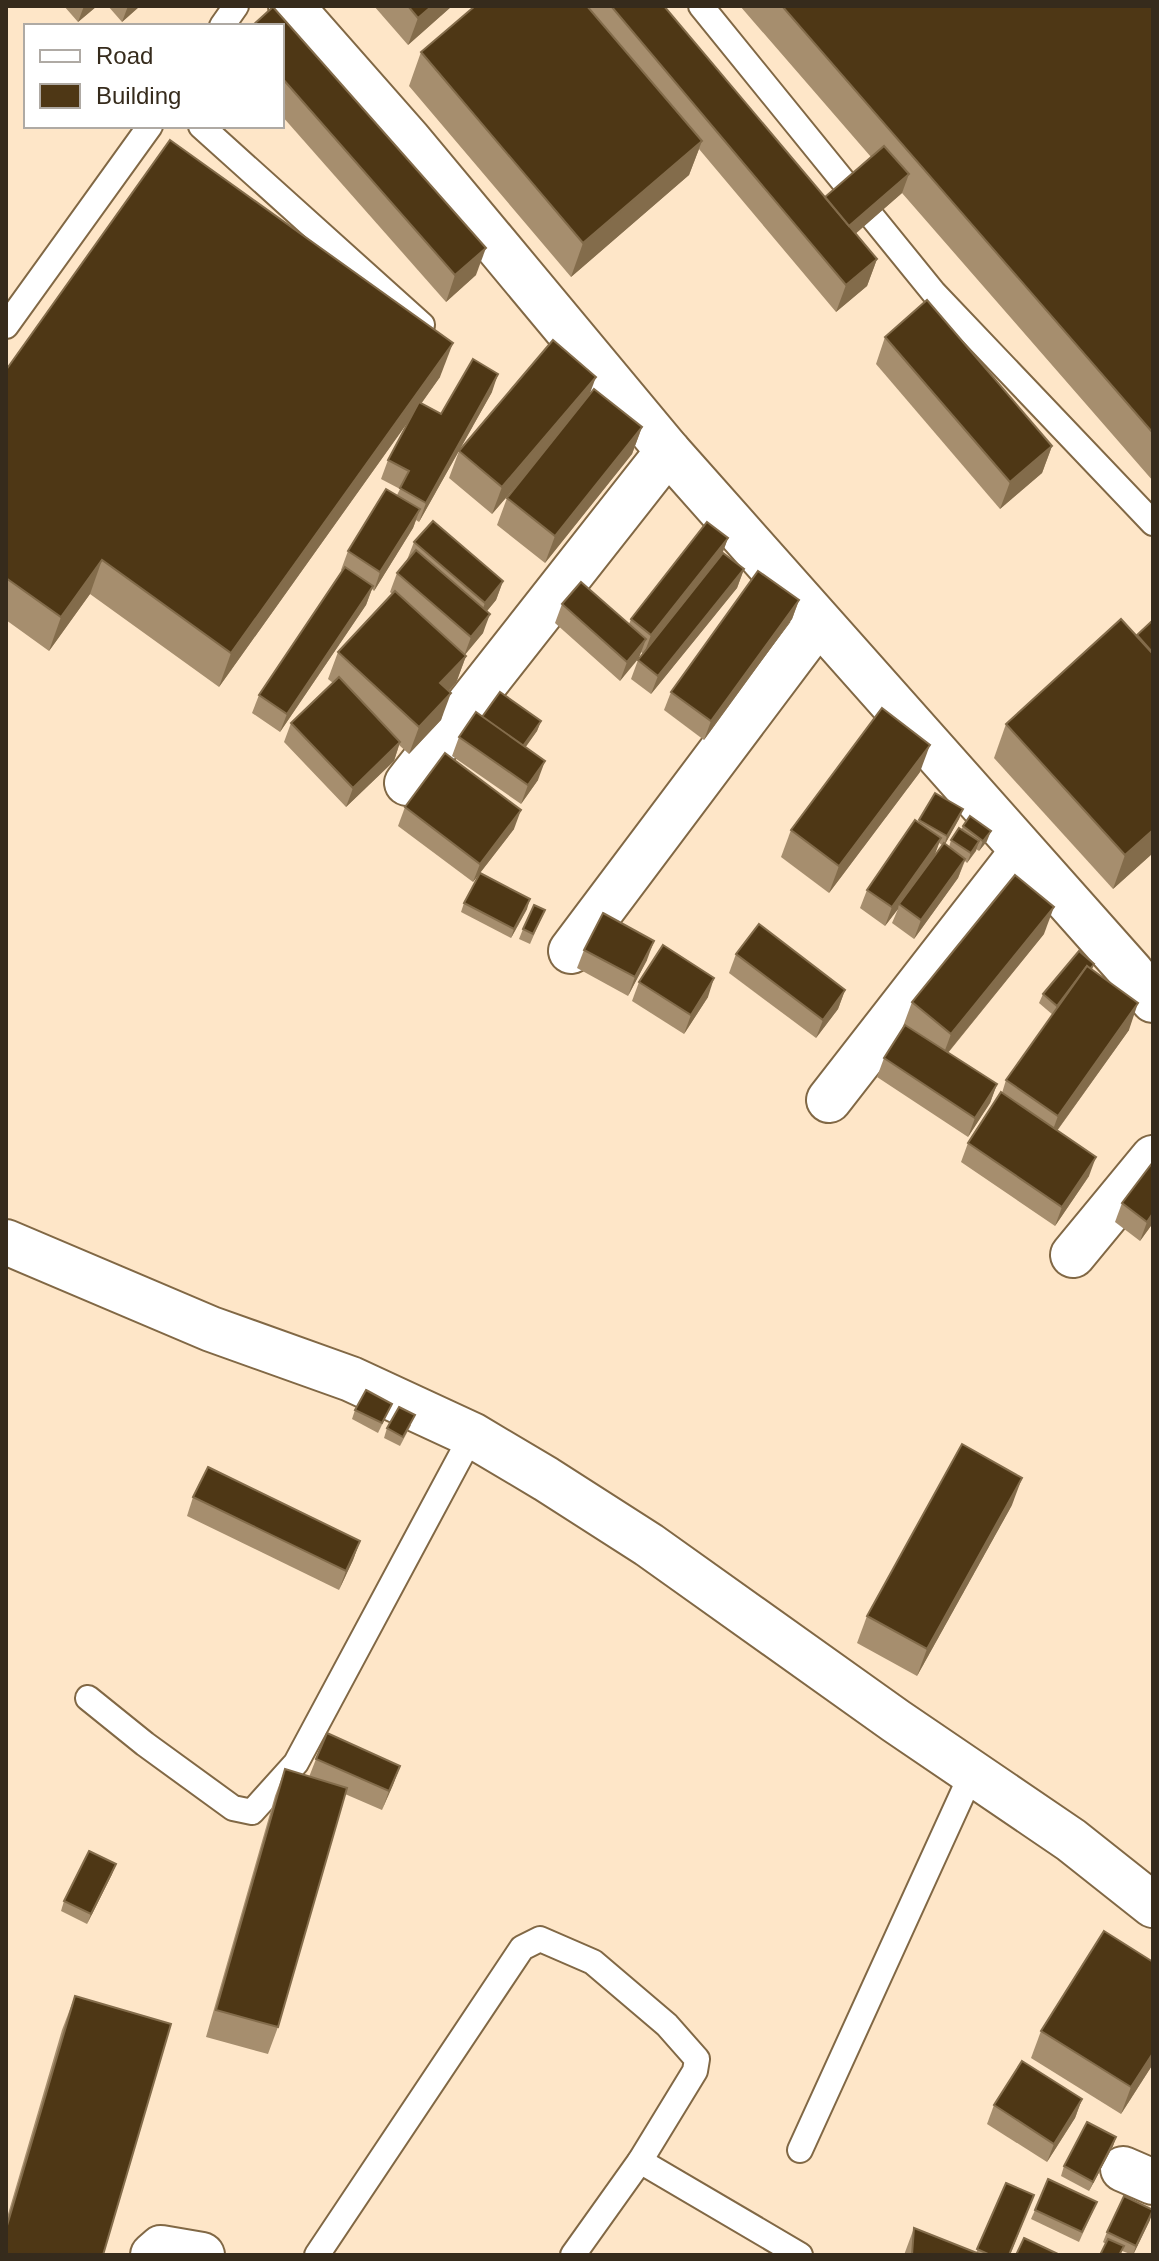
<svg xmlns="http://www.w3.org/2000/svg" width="1159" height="2261" font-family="Arial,sans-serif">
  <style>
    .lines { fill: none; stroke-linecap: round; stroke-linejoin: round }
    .service-casing { stroke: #816845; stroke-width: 28 }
    .minor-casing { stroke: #816845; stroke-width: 48 }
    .service { stroke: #fff; stroke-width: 24 }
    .minor { stroke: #fff; stroke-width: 44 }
    .wall { fill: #a68e6e; fill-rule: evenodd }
    .shaded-wall { fill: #836c4b }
    .building { fill: #4e3715; stroke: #836c4b; stroke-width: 2 }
  </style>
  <rect width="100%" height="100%" fill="#fee6c8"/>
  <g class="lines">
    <defs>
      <g id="service">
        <path d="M701 6 934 293 1153 523"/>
        <path d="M222 26 236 6"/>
        <path d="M201 126 422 325"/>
        <path d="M6 326 150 126"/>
        <path d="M88 1698 145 1744 233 1808 252 1812 296 1763 472 1435"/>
        <path d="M800 2150 972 1773"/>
        <path d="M640 2161 800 2255"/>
        <path d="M317 2255 522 1948 540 1939 593 1962 667 2025 697 2059 695 2071 640 2161 573 2255"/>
      </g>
      <g id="minor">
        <path d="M291 6 409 140 668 451 1131 972 1153 1000"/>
        <path d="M407 783 668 451"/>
        <path d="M571 951 818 622"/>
        <path d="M829 1100 1022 852"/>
        <path d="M6 1242 211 1329 351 1379 472 1435 546 1479 649 1545 896 1721 1071 1840 1153 1905"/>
        <path d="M1073 1255 1153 1158"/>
        <path d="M1123 2169 1153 2182"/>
        <path d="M153 2255 161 2248 202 2255"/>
      </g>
    </defs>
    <use href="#service" class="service-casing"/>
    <use href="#minor" class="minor-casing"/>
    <use href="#service" class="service"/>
    <use href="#minor" class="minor"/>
  </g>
  <g class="wall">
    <path d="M64 6H97L78 22Z"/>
    <path d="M108 6H140L122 22Z"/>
    <path d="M374 6H452L408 45Z"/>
    <path d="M475 6H664L825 197 871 157 740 6H1153V481L902 193 856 233 877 259 867 286 836 312 699 149 689 175 571 277 409 86 421 52Z"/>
    <path d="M282 26 476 275 446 302 282 116Z"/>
    <path d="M885 337 1052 446 1042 473 1000 509 876 364Z"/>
    <path d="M6 370 440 377 421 404 441 414 492 392 419 522 416 520 413 528 374 591 372 589 366 605 280 732 252 713 259 695 342 571 341 570 348 551 397 495 400 489 381 479 388 460 408 422 219 687 90 594 49 651 6 620Z"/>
    <path d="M590 394 642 427 632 454 545 563 497 525 507 498 524 477 492 514 449 478 459 451Z"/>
    <path d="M728 538 722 554 744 569 737 588 651 694 631 679 638 660 643 654 641 652 620 681 555 623 562 604 629 624 631 619Z"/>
    <path d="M414 542 503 581 496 600 487 611 483 633 464 655 466 656 456 683 449 691 441 720 409 754 399 745 394 761 346 807 284 742 291 723 333 683 328 679 338 652 392 594 390 592 397 573 407 560Z"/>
    <path d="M799 600 792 619 704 740 664 710 671 692Z"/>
    <path d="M482 717 541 721 537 731 525 747 538 780 521 804 452 756 459 737Z"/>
    <path d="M1006 724 1153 853 1113 889 994 758Z"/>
    <path d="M920 772 829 893 781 857 791 830Z"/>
    <path d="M935 793 963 809 959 819 945 844 949 847 951 840 961 830 963 826 987 841 979 851 976 849 967 863 965 861 958 878 914 939 892 923 898 909 885 926 860 908 867 890 918 823ZM939 843 942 845 934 856Z"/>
    <path d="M405 807 514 829 473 882 398 826Z"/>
    <path d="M464 903 527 909 511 938 461 912Z"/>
    <path d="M545 910 530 944 519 939 523 929Z"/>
    <path d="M1044 934 948 1053 997 1084 990 1103 968 1137 877 1077 884 1058 902 1029 912 1002Z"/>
    <path d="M584 950 647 960 628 996 577 968Z"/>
    <path d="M736 954 845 990 838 1009 816 1038 729 973Z"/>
    <path d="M1094 964 1092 970 1129 1030 1057 1131 1089 1176 1055 1226 961 1162 968 1143 1002 1093 1006 1080 1053 1015 1039 1003 1043 994Z"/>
    <path d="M639 982 708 997 684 1034 632 1001Z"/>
    <path d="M1122 1203 1153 1223 1140 1241 1115 1222Z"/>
    <path d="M392 1404 378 1433 352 1419 355 1410Z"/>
    <path d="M411 1425 400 1446 384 1438 387 1428Z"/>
    <path d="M193 1497 360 1541 353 1560 339 1590 187 1516Z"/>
    <path d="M1012 1505 917 1676 857 1643 867 1616Z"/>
    <path d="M316 1759 400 1766 382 1810 345 1794 278 2027 268 2054 206 2037 275 1796 285 1769 309 1777Z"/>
    <path d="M112 1874 87 1924 61 1911 64 1901Z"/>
    <path d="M1153 1962V2064L1121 2114 1031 2058 1041 2031Z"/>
    <path d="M75 1996 6 2255V2221L62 2030Z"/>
    <path d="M1082 2099 1075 2118 1047 2162 987 2124 994 2105Z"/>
    <path d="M1116 2137 1113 2146 1089 2191 1061 2176 1064 2166Z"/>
    <path d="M1006 2183 1034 2195 1010 2255H904L914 2228 976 2253Z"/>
    <path d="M1035 2210 1093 2211 1079 2242 1031 2219Z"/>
    <path d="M1150 2220 1133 2255 1122 2251 1120 2255 1103 2242 1107 2232Z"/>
  </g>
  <g class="shaded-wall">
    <path d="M84 6H97L78 22Z"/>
    <path d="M128 6H140L122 22Z"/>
    <path d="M432 6H452L408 45 418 18Z"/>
    <path d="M702 141 689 175 571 277 583 243Z"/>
    <path d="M909 174 902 193 837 250 844 231Z"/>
    <path d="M486 248 476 275 446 302 455 275Z"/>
    <path d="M877 259 867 286 836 312 846 285Z"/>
    <path d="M453 343 440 377 219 687 231 653Z"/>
    <path d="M498 374 492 392 419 522 426 503Z"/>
    <path d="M596 377 586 404 492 514 502 487Z"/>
    <path d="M642 427 632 454 545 563 555 536Z"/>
    <path d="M1052 446 1042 473 1000 509 1010 482Z"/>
    <path d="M420 509 413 528 374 591 380 572Z"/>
    <path d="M728 538 721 557 644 654 651 635Z"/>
    <path d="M102 560 90 594 49 651 61 617Z"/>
    <path d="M744 569 737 588 651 694 658 676Z"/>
    <path d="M503 581 496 600 478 622 485 603Z"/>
    <path d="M373 586 366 605 280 732 287 714Z"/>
    <path d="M799 600 792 619 704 740 711 721Z"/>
    <path d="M490 614 483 633 464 656 471 637Z"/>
    <path d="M646 639 639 658 620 681 627 662Z"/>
    <path d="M466 656 456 683 430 710 440 683Z"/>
    <path d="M451 693 441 720 409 754 419 727Z"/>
    <path d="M541 721 537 731 518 758 521 748Z"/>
    <path d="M400 742 394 761 346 807 353 788Z"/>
    <path d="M930 745 920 772 829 893 839 866Z"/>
    <path d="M545 761 538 780 521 804 528 785Z"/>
    <path d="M963 809 959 819 944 846 947 836Z"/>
    <path d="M521 810 514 829 473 882 480 864Z"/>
    <path d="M1153 830V853L1113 889 1125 855Z"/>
    <path d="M991 831 987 841 979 851 983 841Z"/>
    <path d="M941 838 934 857 899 904 898 909 885 926 892 907Z"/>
    <path d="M979 841 976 851 967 863 971 853Z"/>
    <path d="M965 859 958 878 914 939 921 920Z"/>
    <path d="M530 899 527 909 511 938 514 929Z"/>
    <path d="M1054 907 1044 934 941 1061 951 1034Z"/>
    <path d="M654 941 647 960 628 996 635 977Z"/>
    <path d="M714 978 708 997 684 1034 691 1015Z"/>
    <path d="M845 990 838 1009 816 1038 823 1020Z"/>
    <path d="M1138 1003 1129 1030 1048 1143 1058 1116Z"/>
    <path d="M997 1084 990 1103 968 1137 975 1118Z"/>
    <path d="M1096 1157 1089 1176 1055 1226 1062 1207Z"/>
    <path d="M1153 1213V1223L1140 1241 1147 1222Z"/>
    <path d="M1022 1478 1012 1505 917 1676 927 1649Z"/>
    <path d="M360 1541 353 1560 339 1590 346 1571Z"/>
    <path d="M400 1766 393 1785 382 1810 389 1791Z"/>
    <path d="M116 1864 112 1874 87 1924 91 1914Z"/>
    <path d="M1153 2053V2064L1121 2114 1131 2087Z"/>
    <path d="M1082 2099 1075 2118 1047 2162 1054 2144Z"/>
    <path d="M1116 2137 1113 2146 1089 2191 1093 2182Z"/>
    <path d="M1153 2211 1150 2220 1133 2255 1136 2246Z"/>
  </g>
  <g class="building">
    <path d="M408 6H432L418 18Z"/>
    <path d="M475 6H587L702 141 583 243 421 52Z"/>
    <path d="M611 6H664L877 259 846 285Z"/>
    <path d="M782 6H1153V433Z"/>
    <path d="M273 7 486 248 455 275 282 78V26H252Z"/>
    <path d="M170 140 453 343 231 653 102 560 61 617 6 578V370Z"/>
    <path d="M884 146 909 174 849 226 825 197Z"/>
    <path d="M927 300 1052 446 1010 482 885 337Z"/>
    <path d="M553 340 596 377 502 487 459 451Z"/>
    <path d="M473 359 498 374 426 503 400 488 409 471 388 460 419 402 441 414Z"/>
    <path d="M594 389 642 427 555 536 507 498Z"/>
    <path d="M386 489 420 509 380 572 348 551Z"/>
    <path d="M433 521 503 581 485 603 414 542Z"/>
    <path d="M707 522 728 538 651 635 631 619Z"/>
    <path d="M416 550 490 614 471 637 397 573Z"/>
    <path d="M723 553 744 569 658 676 638 660Z"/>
    <path d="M345 567 373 586 287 714 259 695Z"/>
    <path d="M758 571 799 600 711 721 671 692Z"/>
    <path d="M581 582 646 639 627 662 562 604Z"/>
    <path d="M395 591 466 656 440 683 451 693 419 727 338 652Z"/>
    <path d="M1121 619 1153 654V830L1125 855 1006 724Z"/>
    <path d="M1153 620V653L1137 635Z"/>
    <path d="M339 677 400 742 353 788 291 723Z"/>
    <path d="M500 692 541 721 523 746 482 717Z"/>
    <path d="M882 708 930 745 839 866 791 830Z"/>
    <path d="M476 712 545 761 528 785 459 737Z"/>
    <path d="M445 753 521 810 480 864 405 807Z"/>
    <path d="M935 793 963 809 947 836 919 820Z"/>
    <path d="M970 816 991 831 983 841 963 826Z"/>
    <path d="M915 820 941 838 892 907 867 890Z"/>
    <path d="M959 828 979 841 971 853 951 840Z"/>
    <path d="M944 843 965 859 921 920 899 904Z"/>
    <path d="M480 873 530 899 514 929 464 903Z"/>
    <path d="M1015 875 1054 907 951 1034 912 1002Z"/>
    <path d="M534 905 545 910 533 934 523 929Z"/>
    <path d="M603 913 654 941 635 977 584 950Z"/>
    <path d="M759 924 845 990 823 1020 736 954Z"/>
    <path d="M663 945 714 978 691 1015 639 982Z"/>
    <path d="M1079 951 1094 964 1090 969 1087 966 1057 1006 1043 994Z"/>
    <path d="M1087 966 1138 1003 1058 1116 1006 1080Z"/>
    <path d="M905 1025 997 1084 975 1118 884 1058Z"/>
    <path d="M1001 1092 1096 1157 1062 1207 968 1143Z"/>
    <path d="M1153 1162V1213L1147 1222 1122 1203Z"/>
    <path d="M366 1390 392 1404 382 1423 355 1410Z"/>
    <path d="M399 1407 415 1415 403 1437 387 1428Z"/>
    <path d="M962 1444 1022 1478 927 1649 867 1616Z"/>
    <path d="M208 1467 360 1541 346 1571 193 1497Z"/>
    <path d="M327 1733 400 1766 389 1791 316 1759Z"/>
    <path d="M285 1769 347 1788 278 2027 216 2010Z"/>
    <path d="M89 1851 116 1864 91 1914 64 1901Z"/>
    <path d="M1104 1931 1153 1962V2053L1131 2087 1041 2031Z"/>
    <path d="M75 1996 171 2024 103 2255H6V2229Z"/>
    <path d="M1022 2061 1082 2099 1054 2144 994 2105Z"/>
    <path d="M1087 2122 1116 2137 1093 2182 1064 2166Z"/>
    <path d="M1048 2179 1097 2202 1082 2232 1035 2210Z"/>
    <path d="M1006 2183 1034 2195 1009 2255H990L977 2249Z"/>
    <path d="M1124 2196 1153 2210 1136 2246 1107 2232Z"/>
    <path d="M914 2228 982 2255H912Z"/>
    <path d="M1024 2238 1060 2255H1016Z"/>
    <path d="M1108 2239 1124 2246 1119 2255H1100Z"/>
  </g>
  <rect width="1159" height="2261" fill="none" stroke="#362b1c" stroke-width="16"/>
  <rect x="24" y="24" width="260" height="104" fill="#ffffff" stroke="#afaaa4" stroke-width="2"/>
  <rect x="40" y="50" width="40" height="12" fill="#ffffff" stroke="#afaaa4" stroke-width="2"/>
  <text x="96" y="64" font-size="24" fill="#362b1c">Road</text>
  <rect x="40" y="84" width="40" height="24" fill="#4e3715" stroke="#afaaa4" stroke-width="2"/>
  <text x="96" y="104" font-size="24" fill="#362b1c">Building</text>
</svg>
